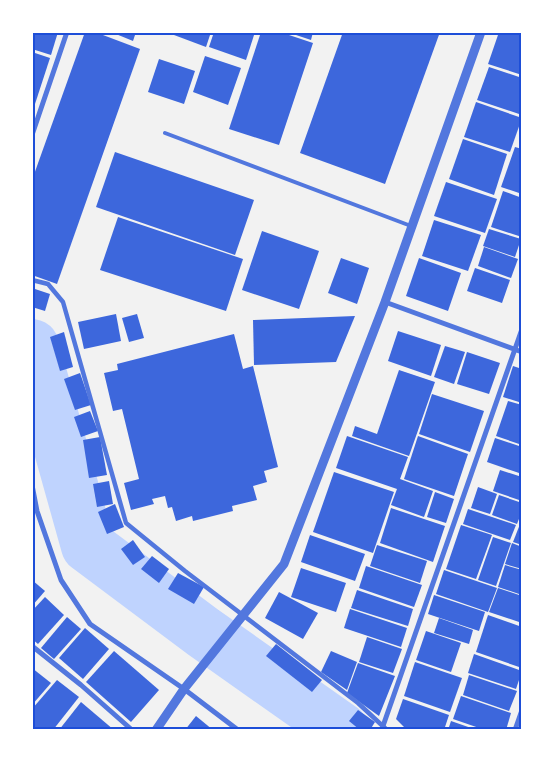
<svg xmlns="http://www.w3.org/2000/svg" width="554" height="762" font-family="'Sofia Sans Condensed',sans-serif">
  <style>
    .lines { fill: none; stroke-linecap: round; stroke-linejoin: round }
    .river { stroke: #bfd3fe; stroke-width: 54 }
    .building { fill: #3d67dc }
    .service { stroke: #5277de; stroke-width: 4 }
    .pedestrian { stroke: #5277de; stroke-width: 4.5 }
    .minor { stroke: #5277de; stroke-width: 5 }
    .tertiary { stroke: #5277de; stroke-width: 9 }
    .neatline { fill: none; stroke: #1d4ed8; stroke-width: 2 }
  </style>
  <rect width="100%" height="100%" fill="#f2f2f2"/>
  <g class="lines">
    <path class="river" d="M32 346 88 546 203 632 342 730"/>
  </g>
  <g class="building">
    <path d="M32 32H58L51 55 32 49Z"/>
    <path d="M85 32H95L140 49 57 284 32 275V180Z"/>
    <path d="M111 32H136L133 41Z"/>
    <path d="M166 32H211L206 47Z"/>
    <path d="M214 32H255L246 60 209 47Z"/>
    <path d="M261 32H280L313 43 279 145 229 129Z"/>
    <path d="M287 32H313L311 40Z"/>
    <path d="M343 32H440L385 184 300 153Z"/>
    <path d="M499 32H522V75L488 64Z"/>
    <path d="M32 52 50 58 35 104 32 103Z"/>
    <path d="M205 56 241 68 228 105 193 92Z"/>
    <path d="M159 59 195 71 184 104 148 92Z"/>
    <path d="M489 67 522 78V115L477 100Z"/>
    <path d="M476 102 522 118 510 152 464 137Z"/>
    <path d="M463 139 507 154 494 195 449 179Z"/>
    <path d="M515 147 522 149V194L501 187Z"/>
    <path d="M115 152 254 200 235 255 96 207Z"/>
    <path d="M446 182 497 199 485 233 434 216Z"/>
    <path d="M503 191 522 198V237L491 227Z"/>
    <path d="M118 217 243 259 226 311 100 270Z"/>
    <path d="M434 220 481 235 468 271 422 256Z"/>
    <path d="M489 229 521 239 515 257 483 246Z"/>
    <path d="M262 231 319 251 299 309 242 290Z"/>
    <path d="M484 247 518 259 511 278 478 266Z"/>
    <path d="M341 258 369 268 357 304 328 293Z"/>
    <path d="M419 258 461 273 448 311 406 296Z"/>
    <path d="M475 268 510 280 502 303 467 291Z"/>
    <path d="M32 288 50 294 45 311 32 307Z"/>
    <path d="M116 314 121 341 84 349 78 322Z"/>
    <path d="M137 314 144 338 129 342 122 318Z"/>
    <path d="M355 316 336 362 254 365 253 320Z"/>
    <path d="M398 331 441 345 431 376 388 361Z"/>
    <path d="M64 332 73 367 60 371 50 337Z"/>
    <path d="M234 334 243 369 253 366 278 467 264 471 267 482 253 486 257 500 232 506 233 511 193 521 192 516 176 521 172 507 168 508 165 496 152 499 154 504 131 510 124 483 139 479 122 409 113 411 104 373 118 370 117 364Z"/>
    <path d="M445 346 465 352 454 384 434 377Z"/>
    <path d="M467 352 500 363 489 394 457 384Z"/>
    <path d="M513 366 522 369V403L503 397Z"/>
    <path d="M399 370 435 382 409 456 352 436 355 426 377 434Z"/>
    <path d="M80 373 91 405 75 410 64 379Z"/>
    <path d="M432 394 484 411 470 452 419 434Z"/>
    <path d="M508 401 522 405V445L496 436Z"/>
    <path d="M90 411 98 431 81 437 74 417Z"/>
    <path d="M347 436 408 457 400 479 433 491 424 517 391 505 397 489 336 468Z"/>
    <path d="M418 436 468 454 454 496 404 479Z"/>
    <path d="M100 437 107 475 89 478 83 440Z"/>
    <path d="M495 438 522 447V474L487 462Z"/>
    <path d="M500 470 522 477V501L493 491Z"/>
    <path d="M334 472 394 492 373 553 313 532Z"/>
    <path d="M109 481 113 504 97 507 93 484Z"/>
    <path d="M478 487 497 494 490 514 471 508Z"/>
    <path d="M435 492 454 499 446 523 427 517Z"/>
    <path d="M499 495 522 503V511L517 524 492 515Z"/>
    <path d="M115 504 124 527 107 534 98 512Z"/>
    <path d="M391 508 445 526 433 562 380 543Z"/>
    <path d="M468 509 516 525 510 540 463 524Z"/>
    <path d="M522 519V545L513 542Z"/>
    <path d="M461 525 492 535 476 579 446 569Z"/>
    <path d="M310 535 365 554 355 581 301 562Z"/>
    <path d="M493 537 511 543 496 586 478 580Z"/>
    <path d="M133 540 145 557 133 565 121 549Z"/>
    <path d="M512 543 522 547V569L505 564Z"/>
    <path d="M377 545 427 561 420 583 370 566Z"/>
    <path d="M152 556 169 569 159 583 141 569Z"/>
    <path d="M505 565 522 570V595L498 587Z"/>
    <path d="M366 566 422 585 414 607 359 588Z"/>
    <path d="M301 568 346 583 336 612 291 597Z"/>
    <path d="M444 570 497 588 488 612 436 594Z"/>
    <path d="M178 573 204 587 194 604 168 589Z"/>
    <path d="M32 580 45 591 32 606Z"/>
    <path d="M498 588 522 596V623L489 612Z"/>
    <path d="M357 590 413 609 408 626 351 608Z"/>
    <path d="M279 592 318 613 303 639 265 618Z"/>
    <path d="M434 595 485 612 479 631 428 614Z"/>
    <path d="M45 597 64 615 38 644 32 639V611Z"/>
    <path d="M350 609 407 628 401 647 344 628Z"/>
    <path d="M488 615 522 627V668L476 652Z"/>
    <path d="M67 617 81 629 54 659 41 648Z"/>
    <path d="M439 618 473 630 469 644 434 633Z"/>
    <path d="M85 628 109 649 83 679 59 658Z"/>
    <path d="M426 631 461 643 451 672 416 660Z"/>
    <path d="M367 637 402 649 393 673 359 662Z"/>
    <path d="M276 644 322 680 312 692 266 656Z"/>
    <path d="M114 651 159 690 131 722 86 682Z"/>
    <path d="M331 651 357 662 347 690 321 672Z"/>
    <path d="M474 654 522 671 516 689 468 673Z"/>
    <path d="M415 662 462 678 450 712 404 696Z"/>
    <path d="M358 663 395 676 379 716 347 693Z"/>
    <path d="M32 668 51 683 32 705Z"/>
    <path d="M469 675 517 691 509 711 463 695Z"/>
    <path d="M57 680 79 697 53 730H38L32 724V709Z"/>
    <path d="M461 696 511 713 506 730H485L453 719Z"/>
    <path d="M403 699 449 715 444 730H407L396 719Z"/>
    <path d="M81 702 114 730H59Z"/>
    <path d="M358 710 375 722 370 730H360L349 721Z"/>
    <path d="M196 716 213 730H185Z"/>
    <path d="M451 721 474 729V730H448Z"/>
  </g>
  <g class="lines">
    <path class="service" d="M165 133 411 226"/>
    <path class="pedestrian" d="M32 280 48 284 63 302 126 523 185 571 358 703 387 730"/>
    <g class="minor">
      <path d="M32 135 67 32"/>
      <path d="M385 302 522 352"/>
      <path d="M32 485 37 511 61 580 90 624 184 689 238 730"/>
      <path d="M32 646 81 685 132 730"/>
      <path d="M383 726 522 329"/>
      <path d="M515 730 522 710"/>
    </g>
    <path class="tertiary" d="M156 730 184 689 284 564 385 302 481 32"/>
  </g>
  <rect width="554" height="762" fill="none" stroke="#ffffff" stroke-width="68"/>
  <rect x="34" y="34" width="486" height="694" class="neatline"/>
</svg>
